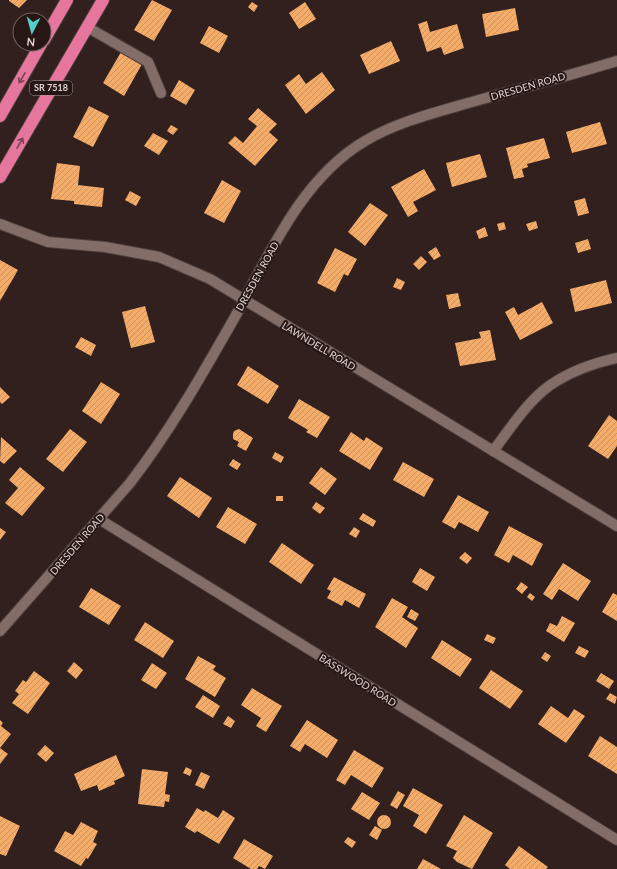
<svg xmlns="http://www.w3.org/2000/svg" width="617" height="869" font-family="Lato,sans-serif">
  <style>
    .building { fill: url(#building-hatch) }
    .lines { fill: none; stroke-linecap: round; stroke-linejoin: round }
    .minor-casing { stroke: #4c3e3c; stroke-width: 12 }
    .highway-casing { stroke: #4c3e3c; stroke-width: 14 }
    .minor { stroke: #826d69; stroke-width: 10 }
    .highway { stroke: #e7769e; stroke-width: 12 }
    .oneway { stroke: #7d4252 }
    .labels { text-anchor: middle; stroke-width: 4; stroke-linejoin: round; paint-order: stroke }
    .shield { fill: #271714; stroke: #a99c9a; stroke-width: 1 }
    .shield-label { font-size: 9px; font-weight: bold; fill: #e1d5d3 }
    .street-label { font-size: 10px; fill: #e1d5d3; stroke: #271714 }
  </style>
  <defs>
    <pattern id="building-hatch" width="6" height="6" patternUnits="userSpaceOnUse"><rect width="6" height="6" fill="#f5ac68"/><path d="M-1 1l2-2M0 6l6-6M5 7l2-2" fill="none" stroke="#c9915e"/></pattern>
  </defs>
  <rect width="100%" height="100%" fill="#31201d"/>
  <g class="building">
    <path d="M9 0H27L19 8 9 1Z"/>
    <path d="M152 0 172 10 154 41 134 30Z"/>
    <path d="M252 2 258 6 254 12 248 7Z"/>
    <path d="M305 2 316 19 299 29 289 13Z"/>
    <path d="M515 8 519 30 486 37 482 14Z"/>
    <path d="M427 21 430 32 457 24 464 48 444 55 441 47 427 52 418 24Z"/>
    <path d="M209 26 228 36 219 53 200 43Z"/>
    <path d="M391 41 400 61 369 74 360 55Z"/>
    <path d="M121 52 142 64 124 96 103 83Z"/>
    <path d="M322 72 335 90 306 114 285 85 299 74 306 84Z"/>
    <path d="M179 80 195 90 186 105 170 96Z"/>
    <path d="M89 106 109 116 93 147 73 137Z"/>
    <path d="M258 108 277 124 269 132 278 140 255 166 228 143 235 136 243 143 257 126 248 119Z"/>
    <path d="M600 122 607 144 572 153 566 132Z"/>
    <path d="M171 125 178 129 173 135 167 131Z"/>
    <path d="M153 133 168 141 159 155 144 146Z"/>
    <path d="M544 138 550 158 527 164 528 167 522 169 524 177 514 179 506 148Z"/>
    <path d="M480 154 487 177 452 187 446 163Z"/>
    <path d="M57 163 80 166 78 185 104 188 102 207 74 204V201L51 199Z"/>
    <path d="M424 169 436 190 413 202 418 211 408 217 391 187Z"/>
    <path d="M222 180 241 191 224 223 204 213Z"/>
    <path d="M130 191 141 197 136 206 125 200Z"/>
    <path d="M585 198 589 213 578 216 574 201Z"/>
    <path d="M370 203 388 215 365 246 348 232Z"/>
    <path d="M536 221 538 228 529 231 526 224Z"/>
    <path d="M504 222 506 229 499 231 497 224Z"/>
    <path d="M485 227 488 236 479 239 476 231Z"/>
    <path d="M588 239 591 249 578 253 575 243Z"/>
    <path d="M436 247 441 256 434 260 428 252Z"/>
    <path d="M335 248 357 259 348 276 344 274 335 292 317 283Z"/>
    <path d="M421 256 427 262 419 270 413 264Z"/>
    <path d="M0 260 18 270 0 301Z"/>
    <path d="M397 278 405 282 401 290 393 287Z"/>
    <path d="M606 280 612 303 575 312 570 289Z"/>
    <path d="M458 293 461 306 449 309 446 295Z"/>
    <path d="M542 302 553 323 520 340 505 312 514 307 518 315Z"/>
    <path d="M145 306 155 342 131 348 122 312Z"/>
    <path d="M490 330 496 360 460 366 455 343 481 338 479 332Z"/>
    <path d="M81 337 96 345 91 356 75 347Z"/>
    <path d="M248 366 279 386 268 404 237 385Z"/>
    <path d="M101 382 120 394 101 424 82 411Z"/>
    <path d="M0 387 10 397 2 404 0 402Z"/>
    <path d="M299 399 330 417 317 438 306 432 308 430 288 418Z"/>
    <path d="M609 415 617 421V446L608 459 588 446Z"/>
    <path d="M70 429 87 442 63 472 46 459Z"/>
    <path d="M239 429 253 438 246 451 237 446 239 442 233 439V434L234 431Z"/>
    <path d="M351 432 364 441 366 437 383 448 370 470 339 451Z"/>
    <path d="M1 437 17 451 4 464 0 461Z"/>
    <path d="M275 452 284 457 281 463 272 458Z"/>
    <path d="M233 459 241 464 237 470 229 465Z"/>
    <path d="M403 462 434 479 424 497 393 480Z"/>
    <path d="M20 467 45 488 22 516 5 503 18 488 9 480Z"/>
    <path d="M321 467 337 479 325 495 309 483Z"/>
    <path d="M180 477 212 498 199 518 167 496Z"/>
    <path d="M458 495 489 512 478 532 459 522 455 529 442 522Z"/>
    <rect x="276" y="496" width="7" height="5"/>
    <path d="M316 502 325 508 320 514 312 508Z"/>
    <path d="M228 507 257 524 245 544 216 527Z"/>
    <path d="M363 513 376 521 373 527 359 519Z"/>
    <path d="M509 526 543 544 532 566 513 555 509 563 494 555Z"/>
    <path d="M354 527 360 531 356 538 349 534Z"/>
    <path d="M0 528 6 532 0 540Z"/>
    <path d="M282 543 314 565 301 584 269 562Z"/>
    <path d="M465 552 472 558 467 564 459 558Z"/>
    <path d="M563 563 591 581 578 601 559 589 552 600 543 594Z"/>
    <path d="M420 568 435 577 427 591 412 582Z"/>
    <path d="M334 577 366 594 359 608 345 600 342 606 327 598 331 591 327 589Z"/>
    <path d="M521 582 528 587 522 594 516 589Z"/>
    <path d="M91 588 121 606 109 625 79 607Z"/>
    <path d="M530 593 535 597 532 601 527 597Z"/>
    <path d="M613 593 617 595V621L602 612Z"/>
    <path d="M392 598 408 607 402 617 418 628 406 648 375 627Z"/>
    <path d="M411 609 419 614 415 621 407 617Z"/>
    <path d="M562 616 575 623 564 642 546 631 550 623 557 626Z"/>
    <path d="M145 622 174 641 163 658 134 640Z"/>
    <path d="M487 634 496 638 493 644 484 640Z"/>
    <path d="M442 640 472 659 460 677 431 658Z"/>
    <path d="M579 646 589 651 585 658 575 653Z"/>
    <path d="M545 652 551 656 547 662 541 658Z"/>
    <path d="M198 656 216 666 213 670 226 678 215 697 185 679Z"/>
    <path d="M74 662 83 670 76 679 67 671Z"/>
    <path d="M152 663 167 673 156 689 141 680Z"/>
    <path d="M491 670 523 691 510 709 479 688Z"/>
    <path d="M34 671 50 683 28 714 12 703 19 694 15 691 23 680 26 682Z"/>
    <path d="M601 673 614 681 609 689 596 681Z"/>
    <path d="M252 688 282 706 266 732 256 726 261 718 241 705Z"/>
    <path d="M610 693 617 697 615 704 606 699Z"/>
    <path d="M203 695 220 706 213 718 195 707Z"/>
    <path d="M551 706 568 718 574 709 585 716 566 743 538 724Z"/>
    <path d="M228 716 235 721 231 728 223 724Z"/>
    <path d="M0 720 3 723 1 726 11 734 0 748 8 754 0 764Z"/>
    <path d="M307 720 338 740 327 758 305 744 300 752 290 746Z"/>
    <path d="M600 736 617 747V774L588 756Z"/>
    <path d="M45 745 54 753 46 762 37 754Z"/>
    <path d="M354 750 384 768 372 788 351 775 345 785 336 780Z"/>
    <path d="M116 755 125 776 114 781 115 784 99 791 97 785 81 791 74 774Z"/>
    <path d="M186 767 192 770 190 776 183 773Z"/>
    <path d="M142 769 168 772 165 794 170 795 169 802 165 801 164 807 138 804Z"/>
    <path d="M201 772 210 776 204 789 195 785Z"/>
    <path d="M413 788 443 805 426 834 413 826 419 815 403 806Z"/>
    <path d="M398 791 405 795 397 809 390 805Z"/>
    <path d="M362 792 380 803 369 820 351 809Z"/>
    <path d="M197 808 204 812 205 810 218 818 223 810 235 818 219 844 197 831 195 833 185 827Z"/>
    <circle cx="384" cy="822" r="7"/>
    <path d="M464 815 493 833 472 869 457 862 453 858 457 851 446 846Z"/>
    <path d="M0 816 20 826 6 856 0 854Z"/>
    <path d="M81 822 98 831 93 842 97 844 88 859 86 858 81 866 54 851 65 831 73 835Z"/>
    <path d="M375 826 382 830 377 840 369 835Z"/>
    <path d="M348 837 356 842 352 848 344 842Z"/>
    <path d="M244 839 273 856 265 869 259 866 257 869H251L233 858Z"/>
    <path d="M519 846 548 867 546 869H510L505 865Z"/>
    <path d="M423 859 441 869H417Z"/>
  </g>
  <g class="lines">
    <defs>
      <g id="minor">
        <path d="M87 27 148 62 161 93"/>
        <path d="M0 224 48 242 105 247 159 257 210 279 617 526"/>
        <path d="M493 451C510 429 527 402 549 386 569 372 594 363 617 358"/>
        <path d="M99 519 617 840"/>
        <path d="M0 631 130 483C171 430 203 373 236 315 270 253 302 178 365 141 397 122 434 113 468 103 518 89 568 76 617 61"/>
      </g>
      <g id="highway">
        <path d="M44 40 67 0"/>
        <path d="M0 116 41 44"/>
        <path d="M0 177 103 0"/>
      </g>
    </defs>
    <use href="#minor" class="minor-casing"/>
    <use href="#highway" class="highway-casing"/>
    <use href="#minor" class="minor"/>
    <use href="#highway" class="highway"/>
  </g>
  <defs><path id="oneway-shaft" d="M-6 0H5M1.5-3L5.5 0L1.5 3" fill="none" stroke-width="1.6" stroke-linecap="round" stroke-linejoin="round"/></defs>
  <g class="oneway">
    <use href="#oneway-shaft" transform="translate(22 78) rotate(120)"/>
    <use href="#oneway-shaft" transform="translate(20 143) rotate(-60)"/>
  </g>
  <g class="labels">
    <rect class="shield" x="30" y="81" width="42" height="14" rx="3"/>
    <g class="shield-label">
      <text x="51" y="91">SR 7518</text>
    </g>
    <g class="street-label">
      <text transform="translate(528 86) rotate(-16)" y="4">DRESDEN ROAD</text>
      <text transform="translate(257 276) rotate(-61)" y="4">DRESDEN ROAD</text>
      <text transform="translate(319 346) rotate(31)" y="4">LAWNDELL ROAD</text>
      <text transform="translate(77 544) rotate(-49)" y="4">DRESDEN ROAD</text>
      <text transform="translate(358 680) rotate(32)" y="4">BASSWOOD ROAD</text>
    </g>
  </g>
  <g transform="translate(32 32) rotate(186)"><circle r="19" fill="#271714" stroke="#716360"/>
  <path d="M0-3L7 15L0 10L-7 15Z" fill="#54cdc7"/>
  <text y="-6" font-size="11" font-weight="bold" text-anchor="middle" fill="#e1d5d3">N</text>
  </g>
</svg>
